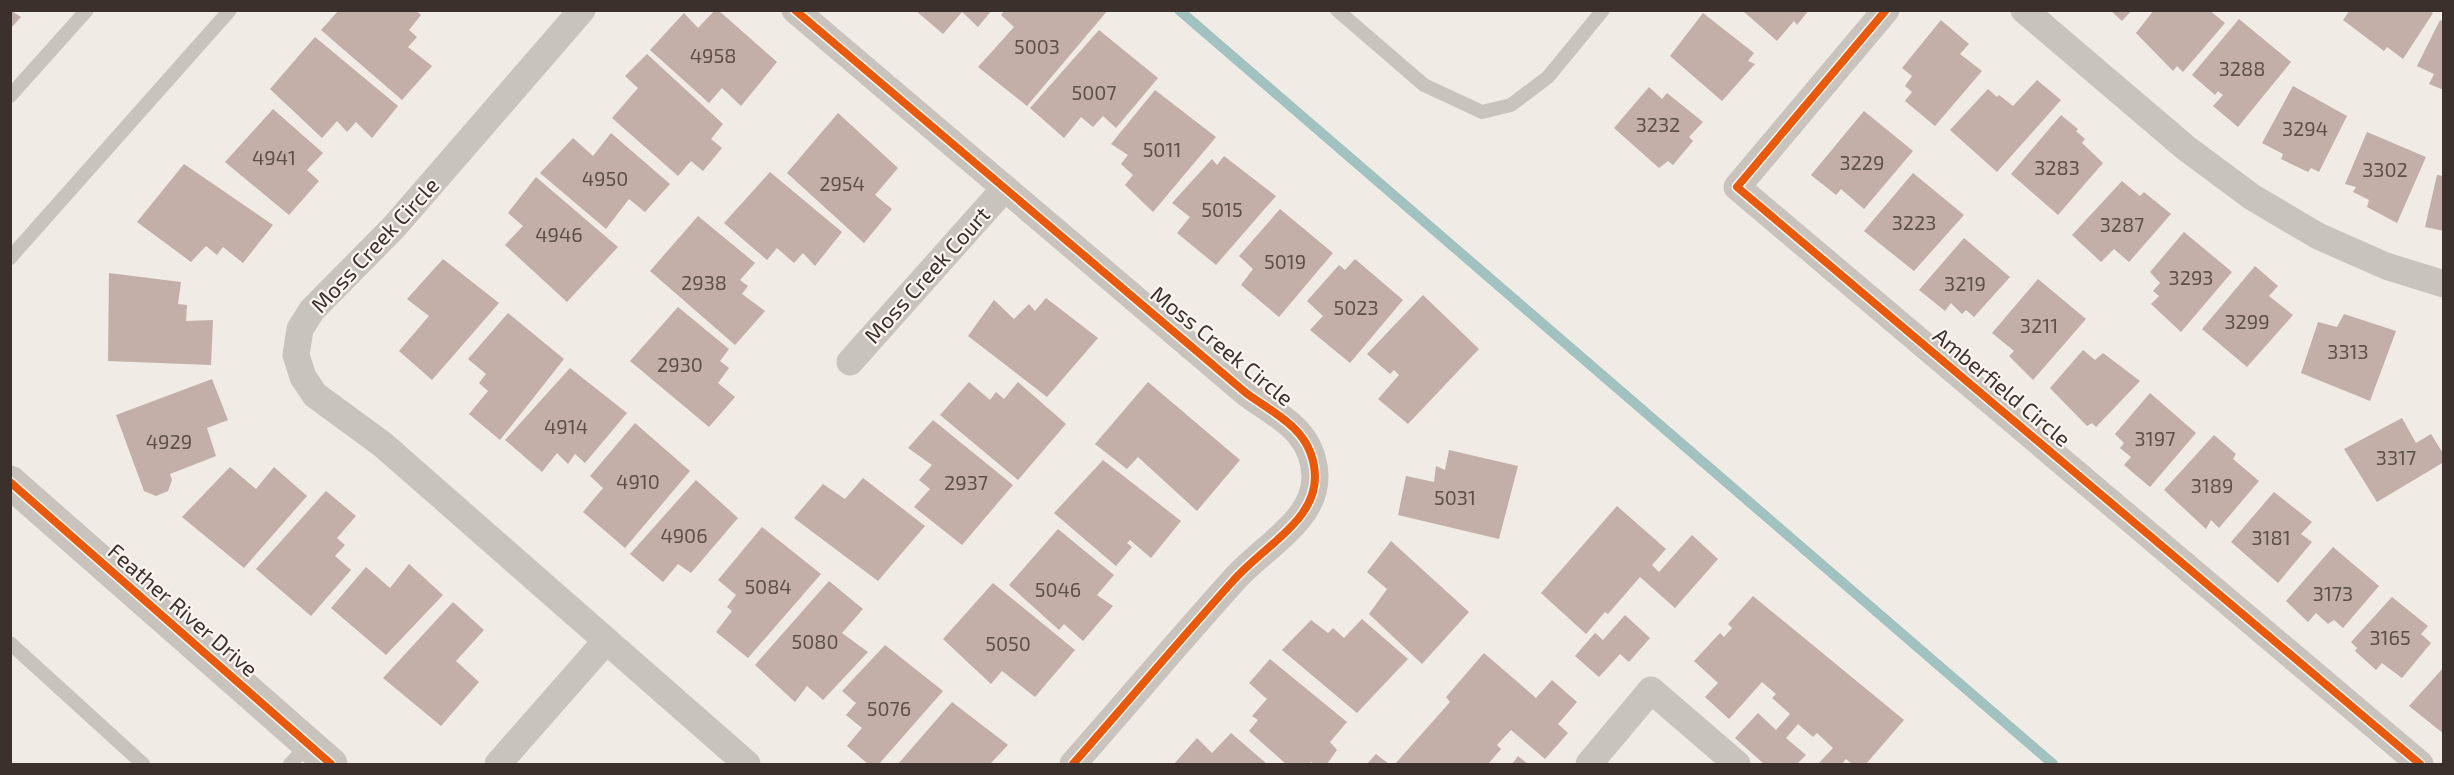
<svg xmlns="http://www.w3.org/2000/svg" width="2454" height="775" font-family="'Exo 2',sans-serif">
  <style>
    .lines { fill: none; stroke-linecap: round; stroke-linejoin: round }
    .stream { stroke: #a1c2c1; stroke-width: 10 }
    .building { fill: #c3afa7 }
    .service { stroke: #c9c3be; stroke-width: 14 }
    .minor { stroke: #c9c3be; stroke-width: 27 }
    .tertiary { stroke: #c9c3be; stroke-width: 33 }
    .cycleway-casing { stroke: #fbf5ee; stroke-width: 11 }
    .cycleway { stroke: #e8590c; stroke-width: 8 }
    .labels { text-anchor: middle; stroke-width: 4.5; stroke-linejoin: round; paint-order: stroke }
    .number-label { font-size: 20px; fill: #5d504a }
    .street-label { font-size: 22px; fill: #3b302b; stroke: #fbf5ee }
  </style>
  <rect width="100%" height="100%" fill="#f0ebe5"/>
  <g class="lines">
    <path class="stream" d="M1179 10 2053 764"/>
  </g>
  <g class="building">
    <path d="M10 10 21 17 10 29Z"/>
    <path d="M339 10H415L421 15 409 30 417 37 408 47 432 66 402 100 321 30Z"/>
    <path d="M715 10H718L777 62 741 106 722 88 709 103 650 50 684 13 698 28Z"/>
    <path d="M915 10H992L978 27 962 12 943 34Z"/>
    <path d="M1005 10H1108L1027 106 978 67 1014 27 1001 15Z"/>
    <path d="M1742 10H1809L1797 25 1794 21 1777 41Z"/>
    <path d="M2110 10H2132L2122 21Z"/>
    <path d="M2154 10H2209L2225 23 2183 72 2177 66 2173 71 2136 33Z"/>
    <path d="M2350 10H2429L2433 13 2403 59 2387 47 2384 51 2343 20Z"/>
    <path d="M1703 13 1754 53 1748 61 1755 64 1722 101 1670 56Z"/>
    <path d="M2239 19 2291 62 2238 127 2213 106 2223 95 2218 91 2215 95 2192 75Z"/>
    <path d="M1941 20 1969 44 1960 54 1982 71 1935 126 1905 101 1912 92 1905 86 1912 76 1902 68Z"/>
    <path d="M2440 20 2444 22V90L2429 84 2434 74 2417 66Z"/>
    <path d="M1099 30 1158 78 1116 128 1103 116 1093 127 1081 117 1064 138 1030 108Z"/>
    <path d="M315 37 398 106 372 138 356 122 347 132 337 121 322 138 270 89Z"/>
    <path d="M647 54 723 124 711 139 722 148 703 171 691 161 678 176 612 118 638 88 625 76Z"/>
    <path d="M2037 80 2061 100 1997 172 1950 130 1988 89 1997 97 1999 95 2013 106Z"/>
    <path d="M2293 86 2347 116 2319 172 2311 168 2308 172 2281 159 2283 154 2262 143Z"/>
    <path d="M1649 87 1662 99 1667 93 1703 122 1689 137 1693 141 1673 165 1668 161 1659 168 1614 128Z"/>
    <path d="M1155 90 1216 137 1153 212 1125 185 1133 175 1121 164 1128 155 1111 144Z"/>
    <path d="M273 109 323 153 307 170 319 181 289 215 225 162Z"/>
    <path d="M1864 111 1913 151 1864 209 1841 189 1836 195 1811 175Z"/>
    <path d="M838 113 898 168 875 195 892 209 864 243 787 173Z"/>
    <path d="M2061 115 2078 129 2076 131 2085 139 2082 143 2103 163 2058 215 2011 174Z"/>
    <path d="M2367 132 2426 157 2397 223 2367 207 2369 200 2353 192 2356 187 2345 184Z"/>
    <path d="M611 133 670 184 645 212 629 199 606 229 540 173 573 138 593 156Z"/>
    <path d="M1224 156 1276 196 1216 265 1177 233 1190 217 1172 203 1212 159 1217 165Z"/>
    <path d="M184 164 273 225 243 263 223 247 217 255 206 246 191 262 137 222Z"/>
    <path d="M770 172 842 232 815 266 803 253 794 263 777 248 767 260 724 223Z"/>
    <path d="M1913 173 1964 215 1914 271 1864 231Z"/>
    <path d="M2437 175 2444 176V231L2425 227Z"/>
    <path d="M536 177 618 247 567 302 505 245 523 226 508 213Z"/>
    <path d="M2122 181 2140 196 2144 192 2171 214 2129 262 2114 249 2101 262 2072 235Z"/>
    <path d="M1280 209 1333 253 1279 317 1241 285 1253 269 1239 256Z"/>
    <path d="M698 216 755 263 740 280 748 286 742 294 765 311 735 345 650 271Z"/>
    <path d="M2184 232 2232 272 2181 332 2151 304 2159 296 2153 291 2160 283 2150 272Z"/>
    <path d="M1964 238 2010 277 1974 317 1966 310 1962 314 1951 303 1945 311 1919 290Z"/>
    <path d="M443 259 499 303 432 380 399 351 429 316 407 299Z"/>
    <path d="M1355 259 1403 300 1350 363 1310 330 1323 316 1307 301 1339 265 1345 270Z"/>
    <path d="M2255 266 2278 286 2269 296 2293 315 2247 367 2202 329Z"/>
    <path d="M109 273 181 282 178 304 187 305 186 321 213 320 211 365 108 361Z"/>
    <path d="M2038 279 2086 319 2033 380 2009 356 2014 351 1992 333Z"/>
    <path d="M1423 295 1479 349 1408 424 1378 399 1399 375 1394 370 1390 374 1367 354Z"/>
    <path d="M1046 298 1098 338 1047 397 968 336 994 300 1014 319 1029 304 1035 311Z"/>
    <path d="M678 307 729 349 720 361 729 368 718 383 735 397 709 427 630 361Z"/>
    <path d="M508 313 564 359 500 440 469 414 488 391 479 383 486 374 468 359Z"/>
    <path d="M2344 314 2396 331 2370 401 2301 373 2318 322 2337 327Z"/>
    <path d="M2083 350 2095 360 2103 353 2140 381 2096 427 2092 423 2087 426 2050 388Z"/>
    <path d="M570 368 627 413 585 463 575 454 568 464 557 453 542 472 505 440Z"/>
    <path d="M212 379 228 420 207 428 216 456 170 474 172 480 168 491 156 496 144 491 116 415Z"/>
    <path d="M969 382 990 400 996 392 1004 399 1018 382 1066 424 1018 480 940 415Z"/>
    <path d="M1148 382 1240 460 1197 511 1138 457 1127 469 1095 444Z"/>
    <path d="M2150 393 2196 433 2150 487 2124 465 2131 457 2120 448 2124 443 2115 434Z"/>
    <path d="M2402 418 2416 443 2431 434 2444 455V462L2377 502 2344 449Z"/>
    <path d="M933 420 1013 485 962 545 914 507 930 489 919 480 932 465 908 448Z"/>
    <path d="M635 423 690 471 625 548 583 512 603 488 590 476Z"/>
    <path d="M2214 435 2236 454 2233 459 2259 481 2219 528 2211 520 2206 529 2164 490Z"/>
    <path d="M1449 450 1518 466 1499 539 1398 515 1406 476 1434 482 1436 466 1445 470Z"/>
    <path d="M1103 460 1181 521 1151 558 1130 540 1127 543 1132 547 1116 566 1054 513Z"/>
    <path d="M230 467 256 489 274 467 307 496 244 568 182 517Z"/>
    <path d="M863 478 925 526 878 581 794 518 823 484 845 499Z"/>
    <path d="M696 480 738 518 691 573 678 564 663 582 630 554Z"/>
    <path d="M326 491 356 516 337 538 345 545 335 556 351 570 311 616 256 569Z"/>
    <path d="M2274 492 2312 522 2301 534 2312 542 2278 583 2231 542Z"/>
    <path d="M1617 506 1666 549 1652 565 1659 572 1692 535 1718 559 1675 608 1640 577 1608 614 1605 612 1586 634 1541 593Z"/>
    <path d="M762 527 821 574 748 658 716 632 732 611 727 607 736 595 718 580Z"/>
    <path d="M1058 529 1114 575 1097 595 1113 606 1083 641 1064 624 1059 630 1009 585Z"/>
    <path d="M1391 541 1469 612 1422 664 1369 614 1387 589 1367 572Z"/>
    <path d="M2333 547 2379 586 2343 628 2334 620 2328 624 2316 613 2308 622 2286 601Z"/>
    <path d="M409 564 443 595 386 655 331 608 366 567 390 588Z"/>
    <path d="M829 581 863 609 842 633 868 652 823 700 807 686 795 702 755 665Z"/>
    <path d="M993 583 1075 650 1035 697 1002 671 991 684 943 639Z"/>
    <path d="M1753 596 1904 720 1866 764H1852L1846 759 1842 764H1818L1833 748 1817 733 1813 737 1798 724 1786 738 1806 755 1797 764H1764L1735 738 1758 713 1776 730 1790 714 1772 698 1776 694 1762 682 1729 719 1705 697 1718 683 1694 661 1720 633 1724 637 1732 628 1728 624Z"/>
    <path d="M2392 597 2428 626 2421 634 2431 643 2402 678 2382 663 2376 670 2355 651 2357 648 2351 642Z"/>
    <path d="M453 602 484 630 456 661 479 682 441 726 383 678Z"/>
    <path d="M1625 615 1650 638 1629 662 1620 654 1599 677 1575 656 1595 633 1603 640Z"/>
    <path d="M1362 619 1408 659 1357 713 1282 650 1311 620 1328 633 1333 628 1344 638Z"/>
    <path d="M885 645 943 691 879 764H868L847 746 862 728 846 715 856 703 842 691Z"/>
    <path d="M1484 653 1536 698 1552 680 1577 702 1558 724 1568 733 1545 759 1511 730 1497 745 1501 749 1489 763 1491 764H1395L1450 702 1446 697Z"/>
    <path d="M1270 659 1347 722 1330 742 1337 750 1327 764H1314L1311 762 1309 764H1286L1249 731 1258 720 1252 716 1267 699 1249 683Z"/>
    <path d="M2444 667V734L2409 706Z"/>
    <path d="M952 702 1008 745 990 764H898Z"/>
    <path d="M1231 733 1267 764H1174L1197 738 1212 753Z"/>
    <path d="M1376 754 1389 764H1367Z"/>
    <path d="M1518 756 1528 764H1512Z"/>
  </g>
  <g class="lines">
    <g class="service">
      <path d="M1337 10 1424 85 1482 112 1511 105 1548 77 1603 10"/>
      <path d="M10 96 87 10"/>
      <path d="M10 258 230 10"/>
      <path d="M10 643 143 764"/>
      <path d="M290 764 308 745"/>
    </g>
    <g class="minor">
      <path d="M582 10 394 227 312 310 300 329 296 355 303 377 315 395 382 444 747 764"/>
      <path d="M795 10 1246 393C1279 417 1314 431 1315 477 1315 492 1308 507 1298 519 1279 542 1252 559 1232 582 1178 642 1126 704 1073 764"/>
      <path d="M1886 10 1737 187 2420 764"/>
      <path d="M2024 10 2186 148 2252 197 2318 236 2386 266 2444 284"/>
      <path d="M850 362 1005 188"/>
      <path d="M498 764 606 641"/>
      <path d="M1589 764 1651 690 1737 764"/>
    </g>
    <path class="tertiary" d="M10 482 331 764"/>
    <defs>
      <g id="cycleway">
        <path d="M795 10 1246 393C1279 417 1314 431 1315 477 1315 492 1308 507 1298 519 1279 542 1252 559 1232 582 1178 642 1126 704 1073 764"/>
        <path d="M1886 10 1737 187 2420 764"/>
        <path d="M10 482 331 764"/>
      </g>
    </defs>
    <use href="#cycleway" class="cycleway-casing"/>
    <use href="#cycleway" class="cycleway"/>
  </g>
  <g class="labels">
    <g class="number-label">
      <text x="1037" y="54">5003</text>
      <text x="713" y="63">4958</text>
      <text x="2242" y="76">3288</text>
      <text x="1094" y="100">5007</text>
      <text x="1658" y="132">3232</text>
      <text x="2305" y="136">3294</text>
      <text x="1162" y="157">5011</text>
      <text x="274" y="165">4941</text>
      <text x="1862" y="170">3229</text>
      <text x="2057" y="175">3283</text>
      <text x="2385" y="177">3302</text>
      <text x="605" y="186">4950</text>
      <text x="842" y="191">2954</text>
      <text x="1222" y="217">5015</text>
      <text x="1914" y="230">3223</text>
      <text x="2122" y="232">3287</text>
      <text x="559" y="242">4946</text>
      <text x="1285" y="269">5019</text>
      <text x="2191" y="285">3293</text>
      <text x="704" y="290">2938</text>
      <text x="1965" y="291">3219</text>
      <text x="1356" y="315">5023</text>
      <text x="2247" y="329">3299</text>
      <text x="2039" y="333">3211</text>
      <text x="2348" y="359">3313</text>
      <text x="680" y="372">2930</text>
      <text x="566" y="434">4914</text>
      <text x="2155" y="446">3197</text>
      <text x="169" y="449">4929</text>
      <text x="2396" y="465">3317</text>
      <text x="638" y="489">4910</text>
      <text x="966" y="490">2937</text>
      <text x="2212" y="493">3189</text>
      <text x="1455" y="505">5031</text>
      <text x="684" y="543">4906</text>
      <text x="2271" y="545">3181</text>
      <text x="768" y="594">5084</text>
      <text x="1058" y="597">5046</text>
      <text x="2333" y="601">3173</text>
      <text x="2390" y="645">3165</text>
      <text x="815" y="649">5080</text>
      <text x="1008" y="651">5050</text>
      <text x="889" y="716">5076</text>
    </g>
    <g class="street-label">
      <text transform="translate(375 245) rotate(-47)" y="8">Moss Creek Circle</text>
      <text transform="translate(927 275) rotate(-48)" y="8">Moss Creek Court</text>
      <text transform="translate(1222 346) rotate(39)" y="8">Moss Creek Circle</text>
      <text transform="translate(2002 387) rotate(40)" y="8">Amberfield Circle</text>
      <text transform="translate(183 610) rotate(41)" y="8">Feather River Drive</text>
    </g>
  </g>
  <rect width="2454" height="775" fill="none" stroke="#3b302b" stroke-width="24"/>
</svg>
